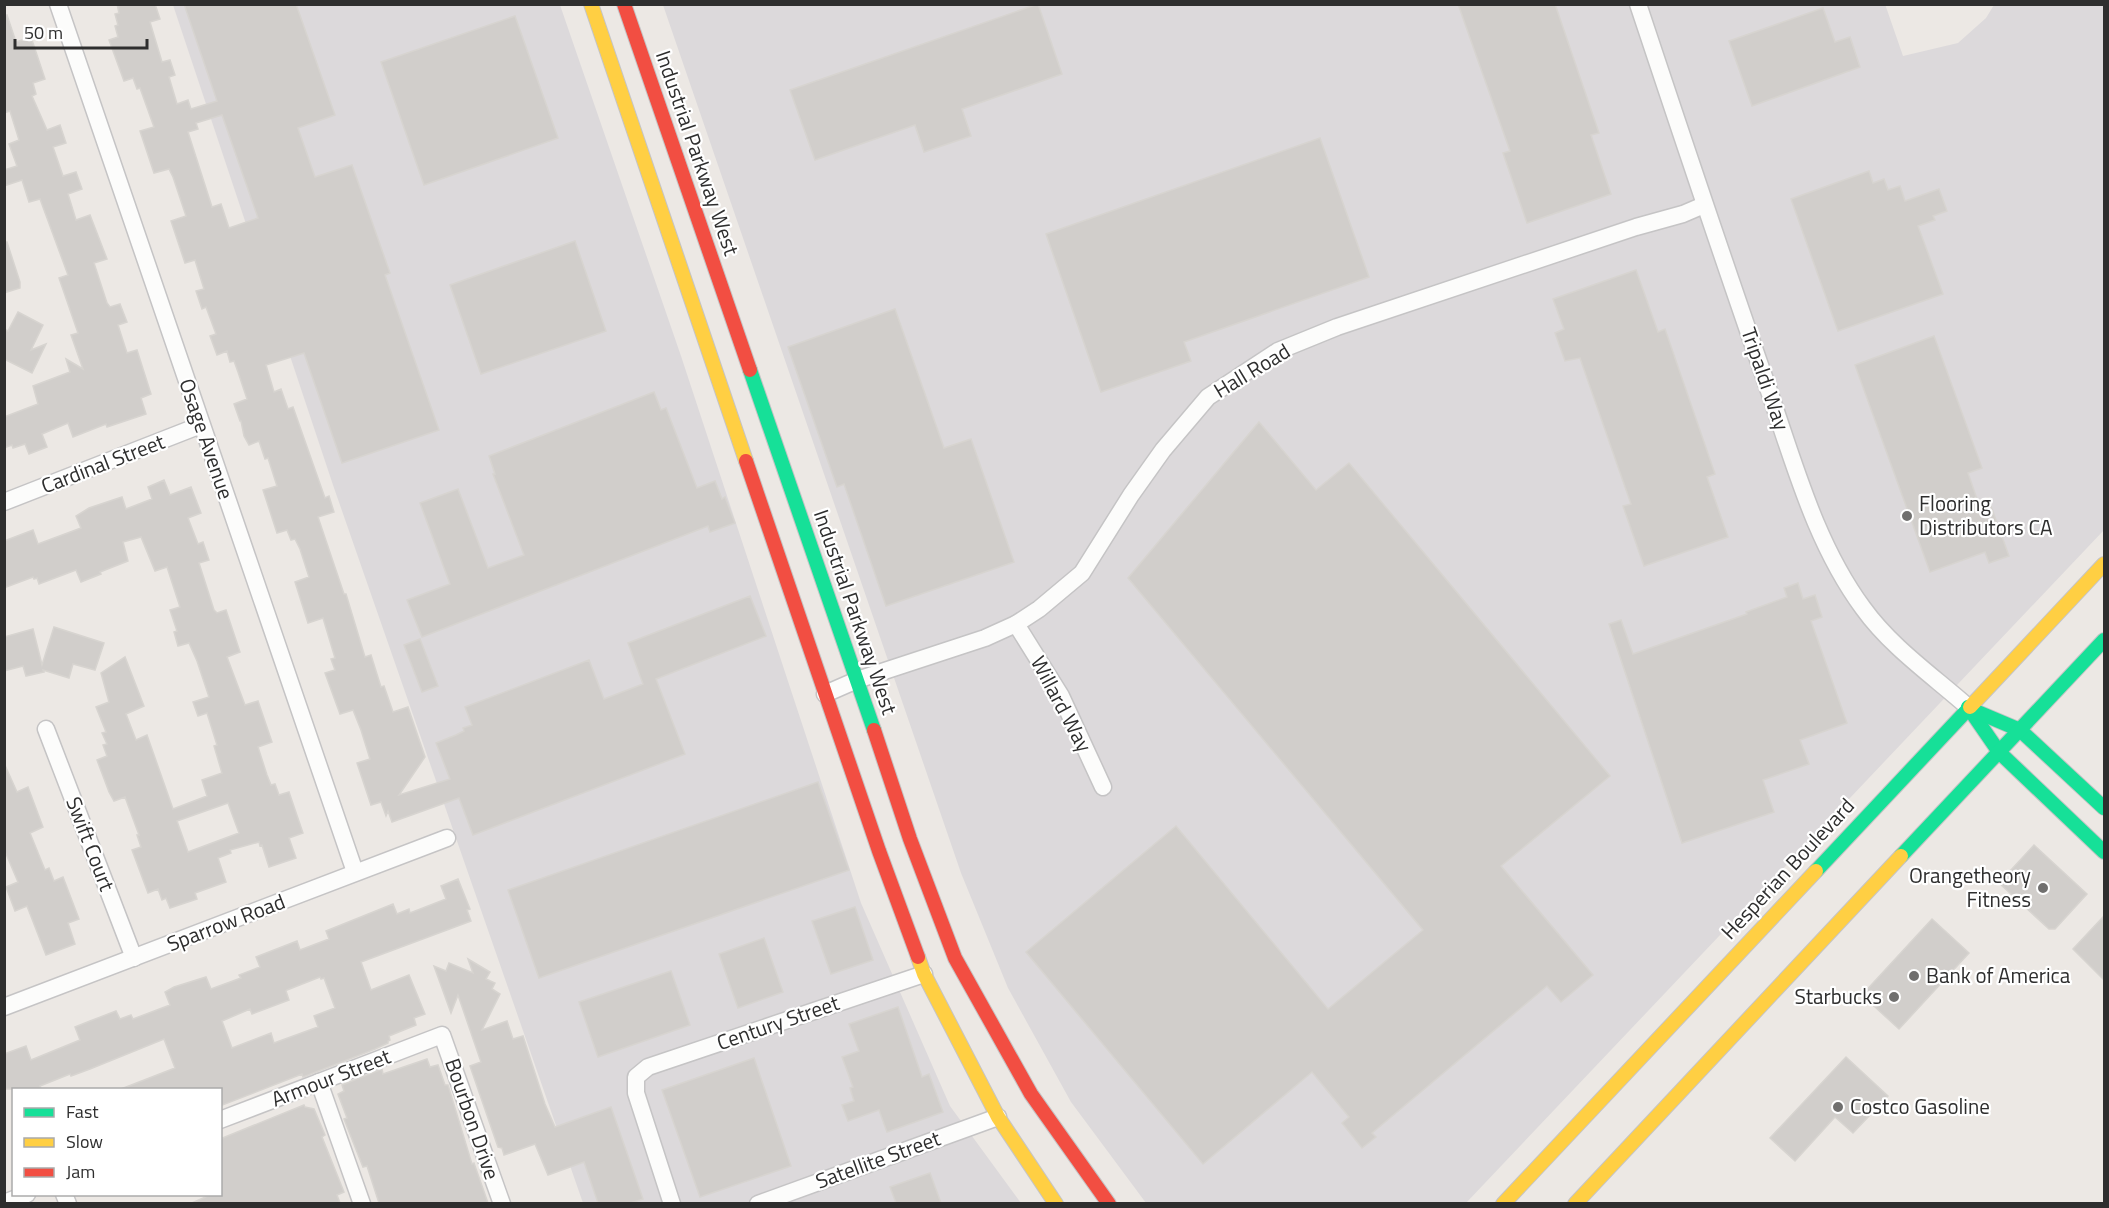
<svg xmlns="http://www.w3.org/2000/svg" width="2109" height="1208" font-family="'Titillium Web',sans-serif">
  <style>
    .industrial { fill: #dcd9db }
    .building { fill: #d1cecb; stroke: #d7d4d0; stroke-width: 1.5; fill-rule: evenodd }
    .lines { fill: none; stroke-linecap: round; stroke-linejoin: round }
    .street-casing { stroke: #c5c4c5; stroke-width: 19 }
    .fast-casing { stroke: #c5c4c5; stroke-width: 16 }
    .slow-casing { stroke: #c5c4c5; stroke-width: 16 }
    .jam-casing { stroke: #c5c4c5; stroke-width: 16 }
    .street { stroke: #fcfcfb; stroke-width: 16 }
    .fast { stroke: #16e098; stroke-width: 14 }
    .slow { stroke: #ffcf43; stroke-width: 14 }
    .jam { stroke: #f24e42; stroke-width: 14 }
    .poi-dot { fill: #706f6e; stroke: #fff; stroke-width: 2 }
    .labels { text-anchor: middle; stroke-width: 4.5; stroke-linejoin: round; paint-order: stroke }
    .street-label { font-size: 21px; fill: #2e2e2e; stroke: #fff }
    .poi-label { font-size: 21px; fill: #2e2e2e; stroke: #fff; text-anchor: start }
  </style>
  <rect width="100%" height="100%" fill="#ece8e4"/>
  <g class="industrial">
    <path d="M1885 4 1903 56 1958 43 1986 18 1994 5H2104V530L1466 1203H1146L1071 1102 1008 988 961 873 663 5Z"/>
    <path d="M173 5H560L681 356 861 903 950 1106 1021 1203H583L333 485Z"/>
  </g>
  <g class="building">
    <path d="M117 4H155L160 19 150 22 162 62 170 60 175 75 169 77 177 104 188 100 191 109 217 101 184 4H296L335 115 298 128 315 177 352 165 390 273 385 275 439 430 342 463 304 353 266 365 274 392 281 389 288 409 293 407 325 498 329 496 334 512 318 517 344 594H346L365 657 371 655 381 687 384 686 393 712 408 707 425 757 399 795 450 779 436 743 456 735 464 731 463 728 472 725 465 707 589 660 604 699 643 684 628 643 750 596 766 636 656 679 685 754 473 835 459 798 392 822 388 811 386 816 381 802 371 805 357 763 370 759 361 730 353 710 340 714 325 673 335 670 331 659 335 658 323 618 308 623 295 582 309 577 300 549 295 539 291 540 287 530 277 533 263 490 277 486 268 458 265 459 259 441 249 445 244 436 241 421H240L234 404 247 399 238 372 234 361 230 362 227 351 217 355 210 336 216 334 206 307 202 309 196 291 204 289 195 260 185 263 171 221 186 216 173 177 169 169 154 173 140 131 154 127 140 88 137 89 133 78 124 81 109 40 118 37 115 26 118 25 115 14 119 13ZM222 115 258 218 229 228 221 204 212 207 188 132 198 129 196 123Z"/>
    <path d="M1038 4 1062 74 962 109 971 136 924 152 915 125 815 160 790 90Z"/>
    <path d="M1458 4H1555L1599 133 1591 135 1611 194 1527 223 1503 153 1510 151Z"/>
    <path d="M1823 8 1835 42 1850 37 1860 67 1752 106 1729 41Z"/>
    <path d="M7 15 16 42 31 37 45 79 33 83 36 94 32 96 47 130 60 125 66 143 53 147 63 176 76 172 82 189 68 194 76 220 90 215 107 259 94 263 107 303 110 307 120 304 127 322 118 325 127 353 137 350 151 394 141 398 146 414 107 427 106 424 73 437 68 423 42 434 47 447 29 454 25 444 13 448 12 445 4 448V417L38 404 33 386 70 372 66 359 83 369 71 335 78 333 59 278 68 275 40 199 29 202 22 180 4 186V170L17 166 9 144 19 140 10 111 4 113V16Z"/>
    <path d="M515 16 558 138 424 185 381 62Z"/>
    <path d="M1320 138 1369 277 1184 342 1191 361 1101 392 1046 234Z"/>
    <path d="M1869 171 1873 183 1884 179 1888 190 1900 186 1905 201 1939 189 1947 211 1933 216 1935 220 1918 226 1943 294 1838 331 1791 199Z"/>
    <path d="M575 241 606 331 481 374 450 285Z"/>
    <path d="M4 242H7L20 282V288L4 293Z"/>
    <path d="M1636 270 1658 332 1665 329 1715 474 1707 477 1728 537 1644 566 1623 506 1631 504 1580 358 1565 361 1555 333 1564 329 1553 299Z"/>
    <path d="M895 309 944 448 971 439 1014 562 886 606 844 484 837 487 788 347Z"/>
    <path d="M18 312 43 325 31 350 46 344 32 373 4 359V329L8 331Z"/>
    <path d="M1934 336 1982 468 1968 473 1978 502 1988 498 2009 556 1989 563 1985 552 1930 572 1855 365Z"/>
    <path d="M654 392 661 410 666 408 697 488 715 481 722 499 725 497 735 523 710 532 708 526 422 637 407 600 450 584 420 503 458 489 488 568 524 555 493 474H495L489 456Z"/>
    <path d="M1259 422 1316 490 1349 463 1610 776 1501 866 1593 975 1561 1002 1547 986 1372 1133 1376 1137 1362 1148 1342 1123 1349 1117 1312 1072 1203 1164 1026 952 1176 826 1328 1009 1423 930 1128 578Z"/>
    <path d="M164 480 170 495 191 487 201 513 188 518 198 544 203 542 209 560 199 563 214 610 217 613 226 610 240 652 227 657 245 705 258 701 272 742 258 747 267 775 271 785 275 784 279 795 289 792 303 833 289 838 296 858 269 867 262 845 260 846 259 842 230 850 231 853 218 858 226 882 195 893 197 899 170 908 166 898 162 900 158 889 148 893 132 850 141 847 137 835H139L125 797 114 801 109 792 97 760 107 756 103 745 107 744 102 733 106 732 96 707 109 702 101 673 125 657 144 706 126 714 136 740 147 735 173 809 207 796 202 780 222 773 214 746 217 745 207 713 198 716 193 702 209 697 197 661 189 643 178 646 174 632 177 631 170 610 180 607 167 567 155 571 141 537 123 542 128 561 100 572 101 574 81 582 76 570 39 584 37 578 34 579 33 577 4 588V541L33 530 38 544 81 528 76 516 89 508 122 497 126 509 152 499 148 487ZM228 803 239 833 188 852 177 821Z"/>
    <path d="M1798 583 1803 599 1815 595 1822 617 1811 621 1847 723 1800 740 1809 764 1763 780 1774 812 1682 843 1609 624 1621 620 1633 654 1747 614 1746 612 1787 597 1784 588Z"/>
    <path d="M54 627 104 643 95 670 73 664 69 678 43 670 44 672 26 676 23 666 4 671V637L33 629 42 665Z"/>
    <path d="M420 639 438 686 422 692 404 645Z"/>
    <path d="M4 763 17 792 28 787 43 827 30 833 45 870 49 868 54 881 63 877 79 919 68 923 75 944 46 955 27 906 15 911 6 887 18 882 4 849Z"/>
    <path d="M818 782 849 870 539 978 508 890Z"/>
    <path d="M2034 845 2087 894 2055 929H2049L1999 883Z"/>
    <path d="M458 879 470 909 467 910 471 921 361 962 371 990 409 975 425 1014 414 1018 416 1025 389 1036 390 1040 388 1041V1043L375 1049 303 1077 302 1074 220 1106V1089H121L175 1068 164 1039 90 1069 71 1076 70 1074 40 1086 41 1089H4V1054L26 1046 31 1060 80 1040 75 1027 90 1021 116 1011 120 1019 131 1015 133 1019 170 1005 165 992 174 987 206 977 211 989 241 978 239 975 260 967 256 957 297 941 300 950 329 939 326 931 393 904 397 914 409 909 410 913 446 899 441 886ZM320 977 321 979 324 978 335 1008 314 1016 318 1027 274 1043 271 1033 232 1048 222 1021 250 1009 252 1014 289 1000 286 991 287 990Z"/>
    <path d="M855 907 873 960 831 974 812 921Z"/>
    <path d="M2104 916V980L2073 949Z"/>
    <path d="M1932 919 1969 953 1899 1029 1862 995Z"/>
    <path d="M764 938 783 992 738 1008 719 954Z"/>
    <path d="M468 959 490 972 486 979 495 983 492 989 500 994 482 1030 507 1021 513 1039 523 1036 545 1104 555 1127 611 1107 643 1199 631 1203H598L584 1162 548 1175 535 1144 504 1155 502 1148 498 1147 470 1066 481 1062 458 995 451 1013 434 966 446 971 449 963 473 973Z"/>
    <path d="M671 971 690 1025 598 1057 579 1002Z"/>
    <path d="M898 1007 922 1077 929 1074 943 1112 887 1132 879 1110 848 1121 842 1105 854 1101 850 1088 853 1087 842 1057 859 1051 849 1024Z"/>
    <path d="M1846 1057 1888 1096 1853 1133 1835 1117 1795 1161 1770 1138Z"/>
    <path d="M754 1058 791 1166 700 1197 662 1090Z"/>
    <path d="M427 1059 430 1067 438 1065 445 1085H448L472 1164 474 1163 488 1203H379L367 1166 363 1167 344 1119 347 1118 338 1094 344 1091 342 1085 382 1069 383 1074Z"/>
    <path d="M304 1105 305 1107 314 1109 325 1135 322 1137 344 1192 337 1195 340 1203H192L212 1194H220V1139Z"/>
    <path d="M930 1173 941 1203H896L890 1187Z"/>
  </g>
  <g class="lines">
    <defs>
      <g id="street">
        <path d="M58 4 355 872"/>
        <path d="M1638 4C1681 133 1723 260 1768 388 1794 462 1815 543 1863 608 1891 647 1933 676 1968 707"/>
        <path d="M4 502 201 425"/>
        <path d="M1016 624 1061 696 1103 787"/>
        <path d="M825 694 857 680 985 638 1016 624 1039 609 1082 573 1131 495 1163 450 1208 397 1278 351 1337 327 1636 227 1683 214 1704 205"/>
        <path d="M46 729 134 958"/>
        <path d="M4 1007 447 838"/>
        <path d="M319 1082 362 1204"/>
        <path d="M220 1120 442 1035 502 1204"/>
        <path d="M64 1194 68 1204"/>
        <path d="M4 1203 27 1194"/>
        <path d="M672 1204 636 1093V1077L648 1067 924 974"/>
        <path d="M758 1204 998 1117"/>
      </g>
      <g id="fast">
        <path d="M750 370 874 730"/>
        <path d="M1968 707 1999 752 2104 852"/>
        <path d="M1968 708 2020 730 2104 808"/>
        <path d="M1901 856 2104 640"/>
        <path d="M1816 871 1970 707"/>
      </g>
      <g id="slow">
        <path d="M591 4 746 461"/>
        <path d="M1970 707 2104 564"/>
        <path d="M918 957 924 974 998 1117 1056 1204"/>
        <path d="M1503 1204 1816 871"/>
        <path d="M1575 1204 1901 856"/>
      </g>
      <g id="jam">
        <path d="M624 4 750 370"/>
        <path d="M746 461 879 851 918 957"/>
        <path d="M874 730 910 839 955 958 1031 1094 1109 1204"/>
      </g>
    </defs>
    <use href="#street" class="street-casing"/>
    <use href="#fast" class="fast-casing"/>
    <use href="#slow" class="slow-casing"/>
    <use href="#jam" class="jam-casing"/>
    <use href="#street" class="street"/>
    <use href="#fast" class="fast"/>
    <use href="#slow" class="slow"/>
    <use href="#jam" class="jam"/>
  </g>
  <g class="poi-dot">
    <circle cx="1907" cy="516" r="6"/>
    <circle cx="2043" cy="888" r="6"/>
    <circle cx="1914" cy="976" r="6"/>
    <circle cx="1894" cy="997" r="6"/>
    <circle cx="1838" cy="1107" r="6"/>
  </g>
  <g class="labels">
    <g class="street-label">
      <text transform="translate(697 153) rotate(71)" y="7">Industrial Parkway West</text>
      <text transform="translate(1252 371) rotate(-31)" y="7">Hall Road</text>
      <text transform="translate(1765 379) rotate(71)" y="7">Tripaldi Way</text>
      <text transform="translate(206 439) rotate(71)" y="7">Osage Avenue</text>
      <text transform="translate(103 464) rotate(-21)" y="7">Cardinal Street</text>
      <text transform="translate(855 612) rotate(71)" y="7">Industrial Parkway West</text>
      <text transform="translate(1061 704) rotate(62)" y="7">Willard Way</text>
      <text transform="translate(90 844) rotate(69)" y="7">Swift Court</text>
      <text transform="translate(1788 869) rotate(-47)" y="7">Hesperian Boulevard</text>
      <text transform="translate(226 923) rotate(-21)" y="7">Sparrow Road</text>
      <text transform="translate(778 1023) rotate(-19)" y="7">Century Street</text>
      <text transform="translate(331 1078) rotate(-21)" y="7">Armour Street</text>
      <text transform="translate(472 1119) rotate(71)" y="7">Bourbon Drive</text>
      <text transform="translate(878 1160) rotate(-20)" y="7">Satellite Street</text>
    </g>
    <g class="poi-label">
      <text x="1919" y="511">Flooring<tspan x="1919" dy="24">Distributors CA</tspan></text>
      <text x="2031" y="883" text-anchor="end">Orangetheory<tspan x="2031" dy="24">Fitness</tspan></text>
      <text x="1926" y="983">Bank of America</text>
      <text x="1882" y="1004" text-anchor="end">Starbucks</text>
      <text x="1850" y="1114">Costco Gasoline</text>
    </g>
  </g>
  <rect width="2109" height="1208" fill="none" stroke="#2e2e2e" stroke-width="12"/>
  <rect x="12" y="1088" width="210" height="108" fill="#ffffff" stroke="#ababab" stroke-width="1.5"/>
  <rect x="24" y="1108" width="30" height="9" fill="#16e098" stroke="#ababab" stroke-width="1.5"/>
  <text x="66" y="1118" font-size="18" fill="#2e2e2e">Fast</text>
  <rect x="24" y="1138" width="30" height="9" fill="#ffcf43" stroke="#ababab" stroke-width="1.5"/>
  <text x="66" y="1148" font-size="18" fill="#2e2e2e">Slow</text>
  <rect x="24" y="1168" width="30" height="9" fill="#f24e42" stroke="#ababab" stroke-width="1.5"/>
  <text x="66" y="1178" font-size="18" fill="#2e2e2e">Jam</text>
  <path d="M15 39v9h132v-9" fill="none" stroke="#2e2e2e" stroke-width="3"/>
  <text x="24" y="39" font-size="18" fill="#2e2e2e" stroke="#ffffff" stroke-width="4.5" paint-order="stroke">50 m</text>
</svg>
